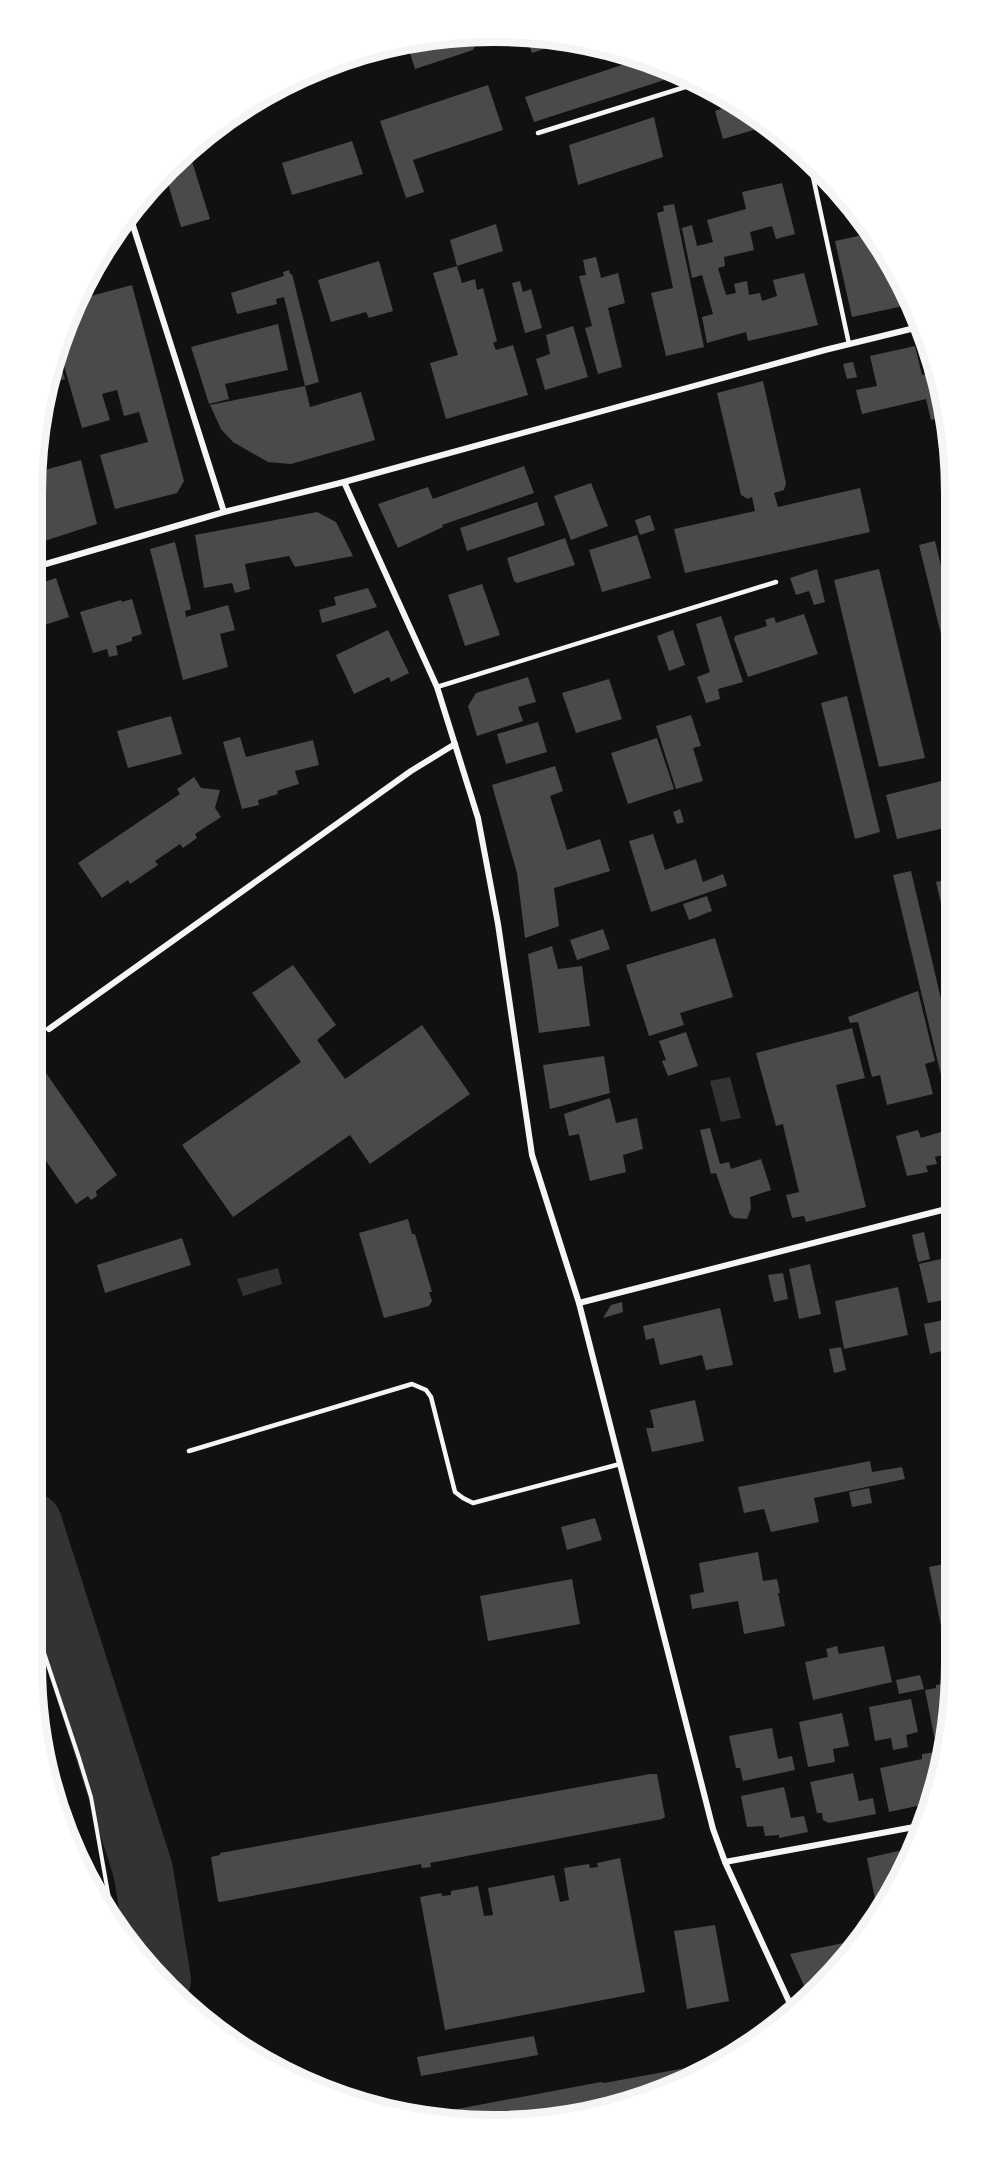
<svg xmlns="http://www.w3.org/2000/svg" width="987" height="2157" font-family="Montserrat,sans-serif">
  <style>
    .water { fill: #333 }
    .lines { fill: none; stroke-linecap: round; stroke-linejoin: round }
    .river { stroke: #333; stroke-width: 60 }
    .building { fill: #4a4a4a }
    .path { stroke: #f5f5f5; stroke-width: 4 }
    .service { stroke: #f5f5f5; stroke-width: 4.5 }
    .minor { stroke: #f5f5f5; stroke-width: 6 }
    .rim { fill: none; stroke: #f5f5f5; stroke-width: 8 }
  </style>
  <rect width="100%" height="100%" fill="#111"/>
  <g class="water">
    <path d="M730 1077 741 1118 721 1122 710 1081Z"/>
    <path d="M278 1268 282 1284 243 1296 237 1279Z"/>
  </g>
  <g class="lines">
    <path class="river" d="M32 1523 143 1870 161 1980"/>
  </g>
  <g class="building">
    <path d="M476 33 478 39 473 50 415 69 406 40Z"/>
    <path d="M526 35 568 39H572L532 53Z"/>
    <path d="M643 58 670 67 683 74 534 122 525 97Z"/>
    <path d="M488 85 503 130 413 160 424 192 406 198 380 121Z"/>
    <path d="M735 104 771 125 723 139 715 111Z"/>
    <path d="M235 111 239 124 206 134Z"/>
    <path d="M654 117 663 157 578 185 569 145Z"/>
    <path d="M352 141 363 174 292 195 282 163Z"/>
    <path d="M190 155 210 219 181 227 164 170 176 160Z"/>
    <path d="M782 183 795 234 776 239 772 226 750 232 754 250 724 257 725 266 718 268 726 295 736 293 734 284 747 281 749 295 760 293 762 301 777 296 773 280 804 273 818 325 748 341 746 332 707 343 702 317 713 314 702 275 692 278 682 228 692 225 697 246 713 242 707 220 746 209 742 192Z"/>
    <path d="M674 204 704 347 666 356 651 293 673 288 657 213 664 211 663 206Z"/>
    <path d="M496 224 503 251 457 266 462 283 475 279 477 290 483 288 497 341 493 343 496 350 513 345 528 395 446 419 430 363 458 355 433 273 457 266 450 240Z"/>
    <path d="M872 233 877 242 879 253 883 252 913 304 852 317 835 241Z"/>
    <path d="M596 257 601 278 618 273 625 303 608 308 622 367 598 374 585 328 592 326 579 276 586 275 583 260Z"/>
    <path d="M379 261 393 311 369 318 366 312 331 322 318 280Z"/>
    <path d="M289 270 290 274H292L319 382 305 386 284 297 276 299 277 304 237 314 231 293 284 276 283 272Z"/>
    <path d="M520 281 523 292 531 289 542 328 525 333 512 283Z"/>
    <path d="M132 285 184 481 177 493 115 509 100 455 148 442 139 412 124 416 117 390 102 394 110 420 82 428 60 352 57 353 65 379 50 383 48 378 63 328 73 325 72 320 65 323 76 300Z"/>
    <path d="M278 324 288 370 225 384 229 399 209 404 191 347Z"/>
    <path d="M573 326 588 377 545 390 536 359 550 354 546 335Z"/>
    <path d="M915 346 922 375 935 372 947 416 931 420 926 399 862 414 856 390 877 386 870 356Z"/>
    <path d="M853 362 857 377 847 379 843 364Z"/>
    <path d="M763 381 786 483 784 490 774 493 778 507 860 488 870 532 685 573 674 529 755 511 752 497 748 499 741 495 717 393Z"/>
    <path d="M305 386 310 407 361 392 375 440 291 464 268 462 233 442 221 429 210 405Z"/>
    <path d="M951 431 952 457H951L945 433Z"/>
    <path d="M81 460 97 524 32 545 34 473Z"/>
    <path d="M524 466 534 493 442 525 443 527 398 548 378 504 428 487 433 499Z"/>
    <path d="M591 483 608 526 571 540 554 496Z"/>
    <path d="M537 502 545 525 467 551 460 528Z"/>
    <path d="M317 512 336 522 353 556 295 567 289 556 245 564 250 589 235 593 232 583 204 588 195 535Z"/>
    <path d="M650 515 655 530 640 535 635 520Z"/>
    <path d="M637 535 651 578 602 592 589 550Z"/>
    <path d="M565 538 575 565 517 583 514 581 507 558Z"/>
    <path d="M935 541 952 611V679L919 545Z"/>
    <path d="M175 542 191 609 185 611 186 617 228 605 235 630 220 634 228 667 183 680 150 549Z"/>
    <path d="M817 569 825 602 814 605 809 591 796 595 790 578Z"/>
    <path d="M879 569 925 758 879 767 834 580Z"/>
    <path d="M56 578 69 617 32 629V586Z"/>
    <path d="M482 584 500 635 465 646 448 595Z"/>
    <path d="M368 588 377 607 322 623 319 610 336 605 334 597Z"/>
    <path d="M132 599 142 634 132 637V641L116 646 118 655 109 657 107 649 93 653 80 612 121 600 122 602Z"/>
    <path d="M804 614 818 654 748 677 734 639 735 636 767 626 765 620 774 617 776 623Z"/>
    <path d="M721 616 743 682 718 689 720 699 706 703 697 677 710 672 696 624Z"/>
    <path d="M388 630 409 673 391 682 389 677 354 694 336 655Z"/>
    <path d="M673 630 685 665 669 671 657 636Z"/>
    <path d="M528 677 536 702 518 707 523 721 477 736 468 706 476 693Z"/>
    <path d="M609 679 622 719 576 733 562 693Z"/>
    <path d="M847 696 880 832 855 839 821 703Z"/>
    <path d="M691 715 701 746 693 748 703 781 676 789 656 726Z"/>
    <path d="M171 716 182 754 128 768 117 731Z"/>
    <path d="M538 722 547 752 506 764 497 734Z"/>
    <path d="M240 737 246 757 313 740 319 765 295 771 299 784 277 791 278 794 258 800 259 805 242 809 223 742Z"/>
    <path d="M657 738 674 789 628 804 611 753Z"/>
    <path d="M555 766 563 791 550 796 567 850 600 839 610 871 554 888 559 926 525 938 517 873 492 785Z"/>
    <path d="M194 777 201 788 220 790 215 808 221 817 195 834 197 838 183 848 180 844 155 861 158 865 130 884 128 880 102 898 78 863 180 794 177 789Z"/>
    <path d="M953 778V826L897 839 886 795Z"/>
    <path d="M680 809 684 822 677 824 673 812Z"/>
    <path d="M653 834 665 870 696 859 703 882 723 874 727 886 651 912 629 841Z"/>
    <path d="M911 871 953 1050 954 1095 946 1096 893 875Z"/>
    <path d="M953 878V951H952L936 882Z"/>
    <path d="M707 896 712 911 689 920 683 904Z"/>
    <path d="M603 929 610 949 577 960 570 940Z"/>
    <path d="M715 938 733 997 680 1013 684 1025 649 1036 626 965Z"/>
    <path d="M552 946 558 969 582 966 590 1026 539 1033 528 954Z"/>
    <path d="M293 965 336 1025 317 1040 345 1079 422 1025 470 1094 370 1164 350 1135 233 1217 182 1145 301 1062 252 993Z"/>
    <path d="M918 991 935 1061 925 1064 933 1094 887 1105 880 1075 872 1077 858 1022 850 1023 848 1017Z"/>
    <path d="M852 1028 865 1078 836 1085 866 1207 806 1222 804 1216 792 1218 786 1195 799 1192 784 1129 783 1124 776 1126 756 1053Z"/>
    <path d="M686 1032 698 1066 668 1076 662 1061 666 1060 659 1041Z"/>
    <path d="M32 1053 117 1175 96 1191 97 1196 91 1200 88 1196 76 1204 32 1141Z"/>
    <path d="M604 1056 610 1093 550 1109 543 1065Z"/>
    <path d="M610 1098 616 1123 637 1118 643 1149 623 1155 626 1172 590 1181 579 1134 569 1136 564 1114Z"/>
    <path d="M710 1128 720 1164 729 1162 731 1169 761 1159 771 1190 750 1197 751 1208 747 1219 734 1218 730 1214 716 1173 711 1174 700 1130Z"/>
    <path d="M918 1130 921 1138 941 1132 946 1154 935 1157 937 1164 926 1166 928 1172 907 1176 896 1136Z"/>
    <path d="M408 1219 412 1234H415L432 1292H429L432 1301 429 1306 384 1318 359 1233Z"/>
    <path d="M924 1232 930 1259 918 1262 912 1235Z"/>
    <path d="M182 1238 191 1265 105 1293 97 1265Z"/>
    <path d="M954 1256V1298L928 1303 919 1264Z"/>
    <path d="M810 1264 821 1314 799 1319 789 1269Z"/>
    <path d="M783 1273 788 1299 774 1302 768 1275Z"/>
    <path d="M898 1287 908 1335 844 1349 835 1301Z"/>
    <path d="M622 1302 623 1312 603 1318 611 1305Z"/>
    <path d="M720 1308 733 1365 706 1370 702 1355 660 1365 654 1338 646 1340 643 1326Z"/>
    <path d="M954 1318V1348L930 1354 924 1324Z"/>
    <path d="M841 1347 846 1370 834 1373 829 1349Z"/>
    <path d="M695 1400 704 1441 652 1452 646 1428H654L650 1410Z"/>
    <path d="M870 1461 872 1472 902 1467 905 1479 814 1498 819 1522 771 1532 764 1509 744 1513 738 1487Z"/>
    <path d="M869 1488 872 1503 852 1507 849 1492Z"/>
    <path d="M595 1518 602 1540 567 1550 561 1527Z"/>
    <path d="M758 1552 763 1581 777 1579 780 1593H778L785 1626 744 1634 738 1601 692 1609 690 1595 704 1592 699 1563Z"/>
    <path d="M955 1562V1628L942 1631 929 1567Z"/>
    <path d="M572 1579 580 1624 488 1641 480 1596Z"/>
    <path d="M837 1646 839 1654 884 1646 892 1682 813 1700 805 1662 828 1657 826 1649Z"/>
    <path d="M920 1675 924 1689 899 1694 896 1680Z"/>
    <path d="M954 1682 947 1754 941 1771 925 1690 936 1688V1685Z"/>
    <path d="M911 1699 918 1732 906 1735 908 1747 893 1750 891 1738 875 1741 869 1707Z"/>
    <path d="M842 1713 849 1746 833 1749 835 1762 808 1767 799 1722Z"/>
    <path d="M772 1728 778 1759 792 1756 795 1770 743 1781 740 1768H736L729 1736Z"/>
    <path d="M935 1752 940 1775 939 1778 928 1780 931 1803 889 1812 880 1768 922 1759V1754Z"/>
    <path d="M853 1773 859 1801 873 1798 876 1814 829 1823 823 1820 822 1813H817L810 1782Z"/>
    <path d="M650 1774H657L665 1817 662 1819 430 1863 431 1867 422 1868 421 1864 220 1902 218 1901 211 1857 220 1855V1853Z"/>
    <path d="M784 1787 791 1818 804 1816 808 1832 779 1838V1835L765 1836 763 1826 747 1827 741 1796Z"/>
    <path d="M912 1848 913 1852 877 1909 867 1858Z"/>
    <path d="M620 1858 645 1992 445 2030 420 1897 441 1893 442 1896 451 1895V1891L478 1886 484 1916 493 1915 488 1888 554 1875 560 1902 569 1900 564 1868 589 1864 590 1868 598 1867 597 1863Z"/>
    <path d="M715 1925 729 2001 687 2009 674 1931Z"/>
    <path d="M858 1940 841 1968 808 1995 790 1954Z"/>
    <path d="M534 2036 538 2055 421 2076 417 2057Z"/>
    <path d="M729 2060 642 2101 554 2121 415 2117 601 2082 604 2083Z"/>
  </g>
  <g class="lines">
    <path class="path" d="M32 1617 79 1758 91 1797 113 1921"/>
    <g class="service">
      <path d="M538 133 698 83"/>
      <path d="M810 163 849 344"/>
      <path d="M437 687 776 582"/>
      <path d="M189 1451 412 1384 426 1390 431 1397 455 1492 463 1498 473 1503 620 1464"/>
    </g>
    <g class="minor">
      <path d="M129 213 224 512"/>
      <path d="M344 482 437 687 478 818 498 924 532 1155 579 1303 713 1829 725 1862 792 2008"/>
      <path d="M32 568 224 512 344 482 825 350 923 326"/>
      <path d="M49 1029 411 771 455 744"/>
      <path d="M579 1303 954 1207"/>
      <path d="M46 1750 59 1818"/>
      <path d="M725 1862 925 1825"/>
    </g>
  </g>
  <path d="M0 0H987V2157H0ZM493 42H494A451 451 0 0 1 945 493V1664A451 451 0 0 1 494 2115H493A451 451 0 0 1 42 1664V493A451 451 0 0 1 493 42Z" fill="#fff" fill-rule="evenodd"/>
  <path class="rim" d="M493 42H494A451 451 0 0 1 945 493V1664A451 451 0 0 1 494 2115H493A451 451 0 0 1 42 1664V493A451 451 0 0 1 493 42Z"/>
</svg>
